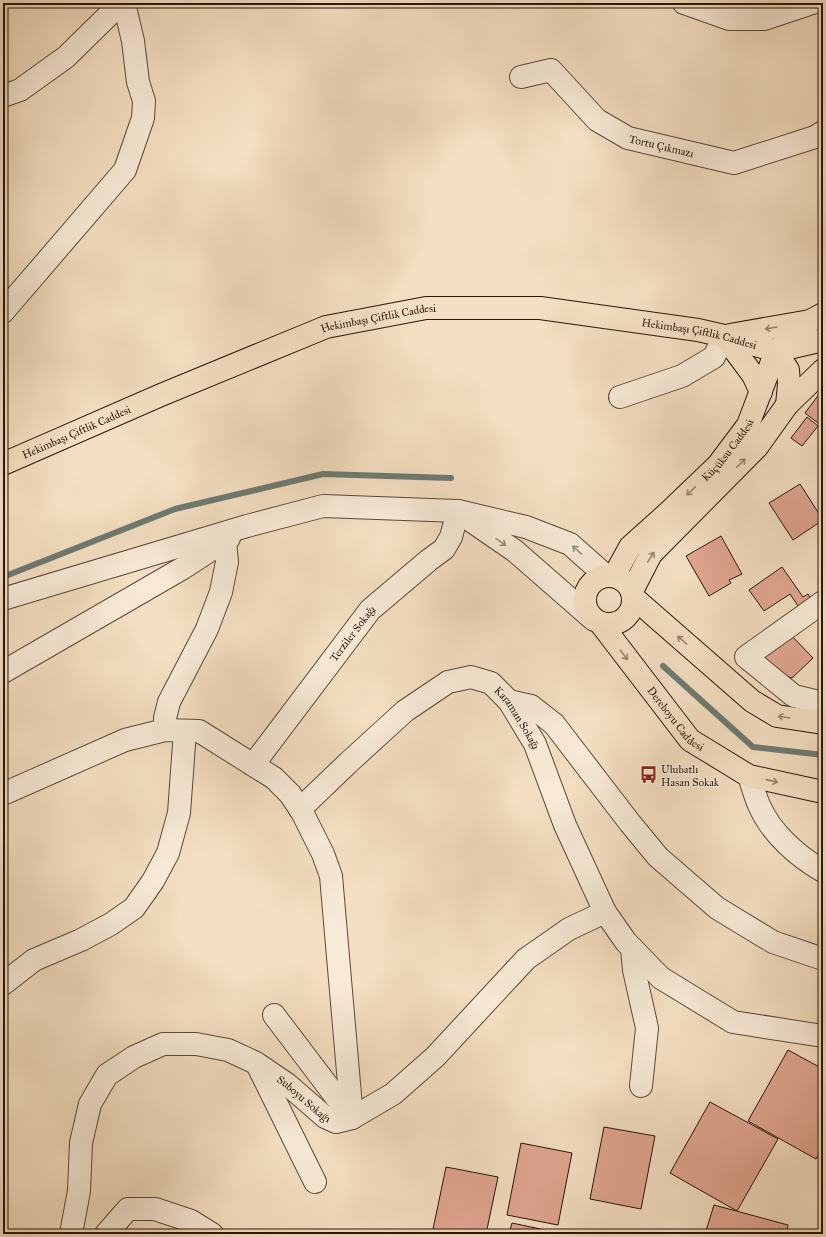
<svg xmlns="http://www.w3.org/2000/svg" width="826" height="1237" font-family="'IM FELL Great Primer',serif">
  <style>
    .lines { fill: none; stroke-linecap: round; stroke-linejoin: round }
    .stream { stroke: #6e7a72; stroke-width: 6 }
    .building { fill: #e1a691; stroke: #28160a }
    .minor-casing { stroke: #5b4838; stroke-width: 24 }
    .major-casing { stroke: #28160a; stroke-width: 24 }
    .minor { stroke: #f8ead7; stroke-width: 22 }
    .major { stroke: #f4dfc2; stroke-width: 22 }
    .oneway { stroke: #98856f }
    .oneway2 { stroke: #9a8b7b }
    .labels { text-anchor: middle; stroke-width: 3; stroke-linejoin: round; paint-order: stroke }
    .street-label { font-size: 11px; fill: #28160a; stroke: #f8ead7 }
    .poi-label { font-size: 11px; fill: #28160a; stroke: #f8ead7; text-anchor: start }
  </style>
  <rect width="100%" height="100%" fill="#f4dfc2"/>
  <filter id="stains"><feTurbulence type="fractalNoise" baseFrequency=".005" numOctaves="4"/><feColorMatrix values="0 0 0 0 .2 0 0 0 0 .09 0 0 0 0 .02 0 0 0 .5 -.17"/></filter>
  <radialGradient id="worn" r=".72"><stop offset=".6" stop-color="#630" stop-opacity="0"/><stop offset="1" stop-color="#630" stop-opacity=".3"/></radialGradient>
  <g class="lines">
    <g class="stream">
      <path d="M3 577 175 509 323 474 451 478"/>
      <path d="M663 666 753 747 823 755"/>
    </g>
  </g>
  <g class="building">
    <path d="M823 389V427L805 413Z"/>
    <path d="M807 417 818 426 802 446 791 438Z"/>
    <path d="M800 484 823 520 793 540 769 503Z"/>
    <path d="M721 536 742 574 729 580 731 583 709 596 686 556Z"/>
    <path d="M782 567 803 597 808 594 814 604 802 612 790 594 764 611 749 590Z"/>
    <path d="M789 633 813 658 792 678 782 675 764 657Z"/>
    <path d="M788 1050 823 1069V1146L816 1159 748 1121Z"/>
    <path d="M710 1102 778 1139 737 1211 670 1173Z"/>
    <path d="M604 1127 655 1136 641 1209 590 1199Z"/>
    <path d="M521 1143 572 1153 558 1225 507 1215Z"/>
    <path d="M446 1167 498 1177 486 1234H432Z"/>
    <path d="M714 1205 788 1225 786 1234H705Z"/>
    <path d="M512 1223 564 1234H509Z"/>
  </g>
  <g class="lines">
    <defs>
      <g id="minor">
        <path d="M684 3 729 19H764L812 3"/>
        <path id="s1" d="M521 77 551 70 597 120 628 138 734 163 815 137 823 132"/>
        <path d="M3 96 20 90 66 57 119 5 125 7 133 41 138 82 144 101 143 118 125 170 3 312"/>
        <path d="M620 397 682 376 714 357 724 336"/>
        <path d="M467 518 515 551 594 620"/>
        <path d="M3 599 247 526 323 506 458 511 526 527 570 544 606 576"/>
        <path d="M823 602 746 657 794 696 823 703"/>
        <path d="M3 672 183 568 229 538"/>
        <path d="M509 701 531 706 554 724 630 823 658 857 717 908 773 942 823 959"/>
        <path d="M165 730V718L169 702 207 629 221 592 227 562 225 542"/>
        <path id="s2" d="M253 765 370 610 429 560 444 549 451 537 458 511"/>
        <path d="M749 776C752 785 755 796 759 805 771 833 797 856 823 871"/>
        <path d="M3 794 125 740 165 730 199 731 274 778 290 794 302 812 323 854 331 876 352 1118"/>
        <path id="s3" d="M300 809 348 763 405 711 448 682 471 677 491 683 509 701 535 744 565 825 605 912 626 942 661 978 733 1022 823 1036"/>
        <path d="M632 948 634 970 647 1028 641 1086"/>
        <path d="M3 984 34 960 81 940 111 924 134 908 153 881 168 853 179 813 185 731"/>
        <path d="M274 1015 352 1118"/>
        <path d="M257 1064 315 1182"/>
        <path id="s4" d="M71 1234 79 1191 81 1143 90 1104 107 1075 134 1057 163 1044H196L228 1050 256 1063 287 1084 325 1117 336 1122 352 1118 393 1094 435 1057 526 959 569 929 605 912"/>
        <path d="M106 1234 128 1209H155L191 1221 212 1234"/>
      </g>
      <g id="major">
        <path d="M730 335 810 321"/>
        <path d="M724 336 753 375 761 392"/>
        <path d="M776 351 788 370 789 384 787 405"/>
        <path id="s5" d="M3 464 161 395 326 327 426 308H540L698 330 724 336 776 351 823 340"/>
        <circle cx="609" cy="600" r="24"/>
        <path id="s6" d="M614 576 630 547 669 512 718 465 748 425 776 351 810 321 823 314"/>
        <path d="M632 591 651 554 757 447 787 405 823 370"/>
        <path d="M634 598 752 701 777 716 823 723"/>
        <path id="s7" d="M601 624 690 740 749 776 823 792"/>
      </g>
    </defs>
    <use href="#minor" class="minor-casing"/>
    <use href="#major" class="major-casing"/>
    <use href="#minor" class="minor"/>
    <use href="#major" class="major"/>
  </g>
  <defs><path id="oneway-shaft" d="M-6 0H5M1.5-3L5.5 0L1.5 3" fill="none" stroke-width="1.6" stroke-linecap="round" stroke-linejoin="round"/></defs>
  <g class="oneway">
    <use href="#oneway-shaft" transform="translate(771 328) rotate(170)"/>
    <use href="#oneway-shaft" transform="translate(741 463) rotate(-45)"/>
    <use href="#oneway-shaft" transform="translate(691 491) rotate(136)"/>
    <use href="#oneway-shaft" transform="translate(651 557) rotate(-57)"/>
    <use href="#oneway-shaft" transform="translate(682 640) rotate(-139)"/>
    <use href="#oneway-shaft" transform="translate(624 655) rotate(53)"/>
    <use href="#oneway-shaft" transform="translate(784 717) rotate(-171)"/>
    <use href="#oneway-shaft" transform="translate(772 781) rotate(13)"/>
  </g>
  <g class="oneway2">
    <use href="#oneway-shaft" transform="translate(501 542) rotate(35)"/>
    <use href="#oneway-shaft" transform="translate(577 550) rotate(-138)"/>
  </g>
  <defs>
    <symbol id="bus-bare" viewBox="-9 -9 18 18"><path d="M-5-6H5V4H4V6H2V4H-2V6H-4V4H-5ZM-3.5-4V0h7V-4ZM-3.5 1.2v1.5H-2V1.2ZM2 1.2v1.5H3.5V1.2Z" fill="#8f2418" stroke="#f8ead7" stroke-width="2.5" paint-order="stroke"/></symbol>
  </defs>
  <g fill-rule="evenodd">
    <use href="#bus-bare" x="636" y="762" width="25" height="25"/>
  </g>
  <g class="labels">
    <g class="street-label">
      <text dy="4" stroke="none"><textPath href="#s1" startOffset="169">Tortu Çıkmazı</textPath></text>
      <text dy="4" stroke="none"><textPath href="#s5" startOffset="404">Hekimbaşı Çiftlik Caddesi</textPath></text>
      <text dy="4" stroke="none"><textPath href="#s5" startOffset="728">Hekimbaşı Çiftlik Caddesi</textPath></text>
      <text dy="4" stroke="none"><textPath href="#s5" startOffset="80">Hekimbaşı Çiftlik Caddesi</textPath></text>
      <text dy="4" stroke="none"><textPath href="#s6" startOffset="171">Küçüksu Caddesi</textPath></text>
      <text dy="4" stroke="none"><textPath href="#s2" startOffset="165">Terziler Sokağı</textPath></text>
      <text dy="4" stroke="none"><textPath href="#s7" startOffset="121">Dereboyu Caddesi</textPath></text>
      <text dy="4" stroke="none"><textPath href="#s3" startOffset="284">Karaman Sokağı</textPath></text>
      <text dy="4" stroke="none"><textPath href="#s4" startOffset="386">Suboyu Sokağı</textPath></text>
    </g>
    <g class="poi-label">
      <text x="661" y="773">Ulubatlı<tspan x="661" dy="13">Hasan Sokak</tspan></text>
    </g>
  </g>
  <rect width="826" height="1237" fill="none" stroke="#f4dfc2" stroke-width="16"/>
  <rect x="4" y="4" width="818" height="1229" fill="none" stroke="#28160a" stroke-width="2"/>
  <rect x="8" y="8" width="810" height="1221" fill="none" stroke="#28160a"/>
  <rect width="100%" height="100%" filter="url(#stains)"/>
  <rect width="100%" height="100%" fill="url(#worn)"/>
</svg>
